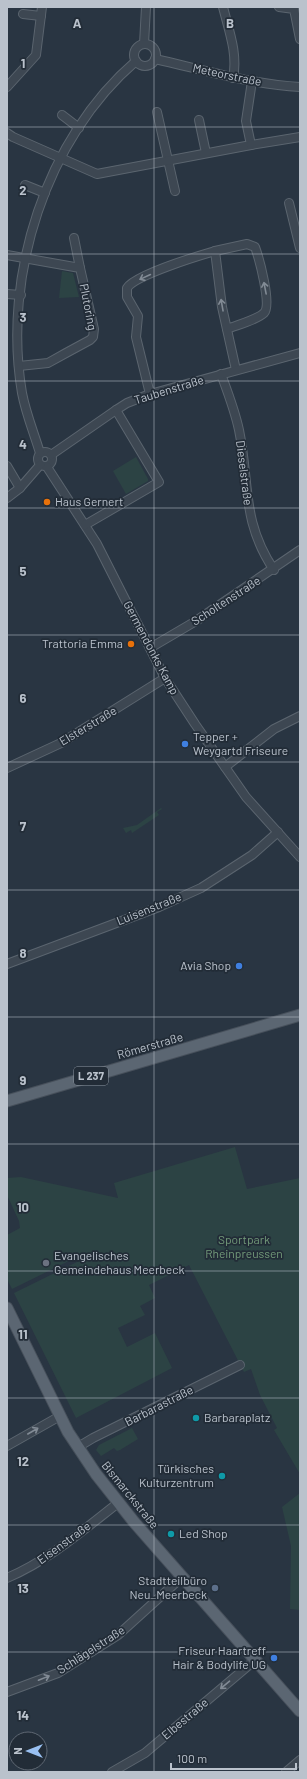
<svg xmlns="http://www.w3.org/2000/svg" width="307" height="1779" font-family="Barlow,sans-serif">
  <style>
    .green { fill: #2c4344 }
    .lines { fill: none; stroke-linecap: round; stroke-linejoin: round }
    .minor-casing { stroke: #5b656f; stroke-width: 10 }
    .major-casing { stroke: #47505b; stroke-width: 13 }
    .minor { stroke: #3d4752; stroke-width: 8 }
    .major { stroke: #5b6672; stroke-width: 11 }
    .oneway { stroke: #828b95 }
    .grid { fill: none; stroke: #bac2cc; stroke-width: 1; stroke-opacity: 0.55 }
    .food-dot { fill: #e8710a; stroke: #222c37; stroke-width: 1.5 }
    .shop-dot { fill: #3f7fe0; stroke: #222c37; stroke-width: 1.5 }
    .worship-dot { fill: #6b7280; stroke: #222c37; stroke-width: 1.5 }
    .culture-dot { fill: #0f9aa8; stroke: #222c37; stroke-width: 1.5 }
    .service-dot { fill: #5c6f8a; stroke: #222c37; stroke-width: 1.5 }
    .labels { text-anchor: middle; stroke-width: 3.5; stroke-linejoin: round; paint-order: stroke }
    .shield { fill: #222c37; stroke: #8c959f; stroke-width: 1 }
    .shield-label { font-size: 11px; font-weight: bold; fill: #bac2cc }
    .street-label { font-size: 12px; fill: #bac2cc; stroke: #222c37 }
    .poi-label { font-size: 12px; fill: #bac2cc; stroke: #222c37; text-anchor: start }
    .park-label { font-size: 12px; fill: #739b7a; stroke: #222c37 }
    .grid-label { font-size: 13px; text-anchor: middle; font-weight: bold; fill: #bac2cc; stroke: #222c37; stroke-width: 3.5; stroke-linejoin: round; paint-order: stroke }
  </style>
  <rect width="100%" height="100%" fill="#293542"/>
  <g class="green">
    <path d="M62 271 73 273 79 297 59 298Z"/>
    <path d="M136 457 148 479V481L126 494 113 471Z"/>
    <path d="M161 808 162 809 157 812 159 815 132 833 131 830 126 833 123 828 137 825Z"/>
    <path d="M235 1147 247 1189 300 1178V1474L274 1430 277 1428 260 1395 251 1369 244 1372 189 1265 149 1285 155 1298 140 1306 145 1315 118 1328 127 1347 155 1333 172 1368 76 1418 14 1293 81 1260 79 1256 12 1289 7 1279V1235L20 1228 19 1221 7 1195V1178L21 1177 118 1198 114 1183Z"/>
    <path d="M132 1428 138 1439 120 1450 117 1451 114 1448 101 1456 96 1450 99 1445Z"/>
    <path d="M300 1493V1610L290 1609 291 1546 282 1507Z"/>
  </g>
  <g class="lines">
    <defs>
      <g id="minor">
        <path d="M223 7C229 31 238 54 233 78"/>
        <path d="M279 7 294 9 300 39"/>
        <path d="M23 14 41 16"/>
        <path d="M144 44 146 7"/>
        <circle cx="145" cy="55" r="11"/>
        <path d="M155 59C204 70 250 84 300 87"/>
        <path d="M7 87 36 55 42 7"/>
        <path d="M157 112 175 191"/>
        <path d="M62 115 79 128"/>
        <path d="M199 120 206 153"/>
        <path d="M7 133 13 137 97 174 251 145 246 121 252 81"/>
        <path d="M251 145 300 137"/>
        <path d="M25 185 45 193"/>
        <path d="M289 203 300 248"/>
        <path d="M74 238 80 268"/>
        <path d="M215 251 247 244 255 247C259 258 272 305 264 313 257 320 237 325 227 329"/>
        <path d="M7 255 80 268 94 329 93 337 90 340 66 353 48 363 19 366"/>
        <path d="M7 294 21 295"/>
        <path d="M221 374C228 393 235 411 239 430 250 483 241 521 274 570"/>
        <path d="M150 394 136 337 138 316 127 297V288C135 275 198 256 215 251L222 307 236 370"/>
        <circle cx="45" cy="459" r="7"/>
        <path d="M40 453C34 433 26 414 22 393 2 276 46 138 136 61"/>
        <path d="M51 455 116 410 127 403 150 394 300 353"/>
        <path d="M7 466 20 488"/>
        <path d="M47 467 97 544 165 678 195 724 246 797 300 857"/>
        <path d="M7 498 20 488 40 465"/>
        <path d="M85 525 159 482 116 410"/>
        <path d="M150 648 196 621 300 550"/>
        <path d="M225 767 274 729 300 716"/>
        <path d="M7 768 61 743 165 678"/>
        <path d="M7 964 159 907 201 888 252 855 278 832"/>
        <path d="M7 1446 60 1416"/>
        <path d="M78 1447 93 1438 240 1365"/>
        <path d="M7 1578C49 1560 82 1531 118 1503"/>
        <path d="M7 1692 58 1673 118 1635 182 1577"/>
        <path d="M112 1772 145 1753 255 1660"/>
        <path d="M286 1772 300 1760"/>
      </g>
      <g id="major">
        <path d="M7 1101 300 1015"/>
        <path d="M7 1308 68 1432 96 1474 134 1522 300 1711"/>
      </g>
    </defs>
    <use href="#minor" class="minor-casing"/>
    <use href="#major" class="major-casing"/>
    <use href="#minor" class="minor"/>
    <use href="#major" class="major"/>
  </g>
  <defs><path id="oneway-shaft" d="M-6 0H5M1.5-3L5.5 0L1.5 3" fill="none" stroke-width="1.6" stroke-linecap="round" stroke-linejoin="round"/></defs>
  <g class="oneway">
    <use href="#oneway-shaft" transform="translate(145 277) rotate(155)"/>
    <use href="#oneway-shaft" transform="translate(265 288) rotate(-101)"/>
    <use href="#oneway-shaft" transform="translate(222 305) rotate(-100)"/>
    <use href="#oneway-shaft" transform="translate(33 1431) rotate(-30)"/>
    <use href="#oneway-shaft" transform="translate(44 1678) rotate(-22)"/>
    <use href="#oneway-shaft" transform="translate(225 1685) rotate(140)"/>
  </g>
  <path class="grid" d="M154 7V1772M7 127H300M7 254H300M7 381H300M7 508H300M7 635H300M7 762H300M7 890H300M7 1017H300M7 1144H300M7 1271H300M7 1398H300M7 1525H300M7 1652H300"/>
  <g class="food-dot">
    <circle cx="47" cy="502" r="4"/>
    <circle cx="131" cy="644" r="4"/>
  </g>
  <g class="shop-dot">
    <circle cx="185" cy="744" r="4"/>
    <circle cx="239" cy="966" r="4"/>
    <circle cx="274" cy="1658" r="4"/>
  </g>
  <circle class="worship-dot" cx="46" cy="1263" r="4"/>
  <g class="culture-dot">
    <circle cx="196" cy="1418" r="4"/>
    <circle cx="222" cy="1476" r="4"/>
    <circle cx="171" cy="1534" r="4"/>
  </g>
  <circle class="service-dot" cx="215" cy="1588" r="4"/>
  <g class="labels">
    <rect class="shield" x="74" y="1067" width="34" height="18" rx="3"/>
    <g class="shield-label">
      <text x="91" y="1080">L 237</text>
    </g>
    <g class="street-label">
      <text transform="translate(227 75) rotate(12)" y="4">Meteorstraße</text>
      <text transform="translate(88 307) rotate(79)" y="4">Plutoring</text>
      <text transform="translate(169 390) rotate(-17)" y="4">Taubenstraße</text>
      <text transform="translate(244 473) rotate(83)" y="4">Dieselstraße</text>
      <text transform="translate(226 601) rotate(-33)" y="4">Scholtenstraße</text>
      <text transform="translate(151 648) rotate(62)" y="4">Germendonks Kamp</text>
      <text transform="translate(88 726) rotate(-31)" y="4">Elsterstraße</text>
      <text transform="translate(149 909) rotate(-22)" y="4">Luisenstraße</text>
      <text transform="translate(150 1046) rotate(-16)" y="4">Römerstraße</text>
      <text transform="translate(159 1406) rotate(-27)" y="4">Barbarastraße</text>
      <text transform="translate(130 1495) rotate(51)" y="4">Bismarckstraße</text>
      <text transform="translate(64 1543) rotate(-36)" y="4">Eisenstraße</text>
      <text transform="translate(91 1650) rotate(-33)" y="4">Schlägelstraße</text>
      <text transform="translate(185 1719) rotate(-40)" y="4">Elbestraße</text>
    </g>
    <g class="poi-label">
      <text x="55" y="506">Haus Gernert</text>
      <text x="123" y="648" text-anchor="end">Trattoria Emma</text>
      <text x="193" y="741">Tepper +<tspan x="193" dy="14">Weygartd Friseure</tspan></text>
      <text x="231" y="970" text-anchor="end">Avia Shop</text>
      <text x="54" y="1260">Evangelisches<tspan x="54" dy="14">Gemeindehaus Meerbeck</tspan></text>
      <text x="204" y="1422">Barbaraplatz</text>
      <text x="214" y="1473" text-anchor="end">Türkisches<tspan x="214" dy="14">Kulturzentrum</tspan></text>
      <text x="179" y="1538">Led Shop</text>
      <text x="207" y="1585" text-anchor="end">Stadtteilbüro<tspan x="207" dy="14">Neu_Meerbeck</tspan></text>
      <text x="266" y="1655" text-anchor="end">Friseur Haartreff<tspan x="266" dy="14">Hair &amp; Bodylife UG</tspan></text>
    </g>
    <g class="park-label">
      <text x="244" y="1244">Sportpark<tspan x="244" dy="14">Rheinpreussen</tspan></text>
    </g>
  </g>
  <g class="grid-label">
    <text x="77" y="28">A</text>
    <text x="230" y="28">B</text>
    <text x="23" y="68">1</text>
    <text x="23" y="195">2</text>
    <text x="23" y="322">3</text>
    <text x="23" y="449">4</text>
    <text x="23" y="576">5</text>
    <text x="23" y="703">6</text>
    <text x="23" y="831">7</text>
    <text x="23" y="958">8</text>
    <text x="23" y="1085">9</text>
    <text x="23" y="1212">10</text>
    <text x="23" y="1339">11</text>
    <text x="23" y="1466">12</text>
    <text x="23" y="1593">13</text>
    <text x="23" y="1720">14</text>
  </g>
  <rect width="307" height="1779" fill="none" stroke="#bac2cc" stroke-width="16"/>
  <g transform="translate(28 1751) rotate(270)"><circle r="19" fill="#222c37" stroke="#5f6873"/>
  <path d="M0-3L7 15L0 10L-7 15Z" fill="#99c0f2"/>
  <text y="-6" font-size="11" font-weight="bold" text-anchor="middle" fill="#bac2cc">N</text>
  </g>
  <path d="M171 1763v6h125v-6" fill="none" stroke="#bac2cc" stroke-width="2"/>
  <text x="177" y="1763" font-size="12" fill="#bac2cc" stroke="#222c37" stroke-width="3" paint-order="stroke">100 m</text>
</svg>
